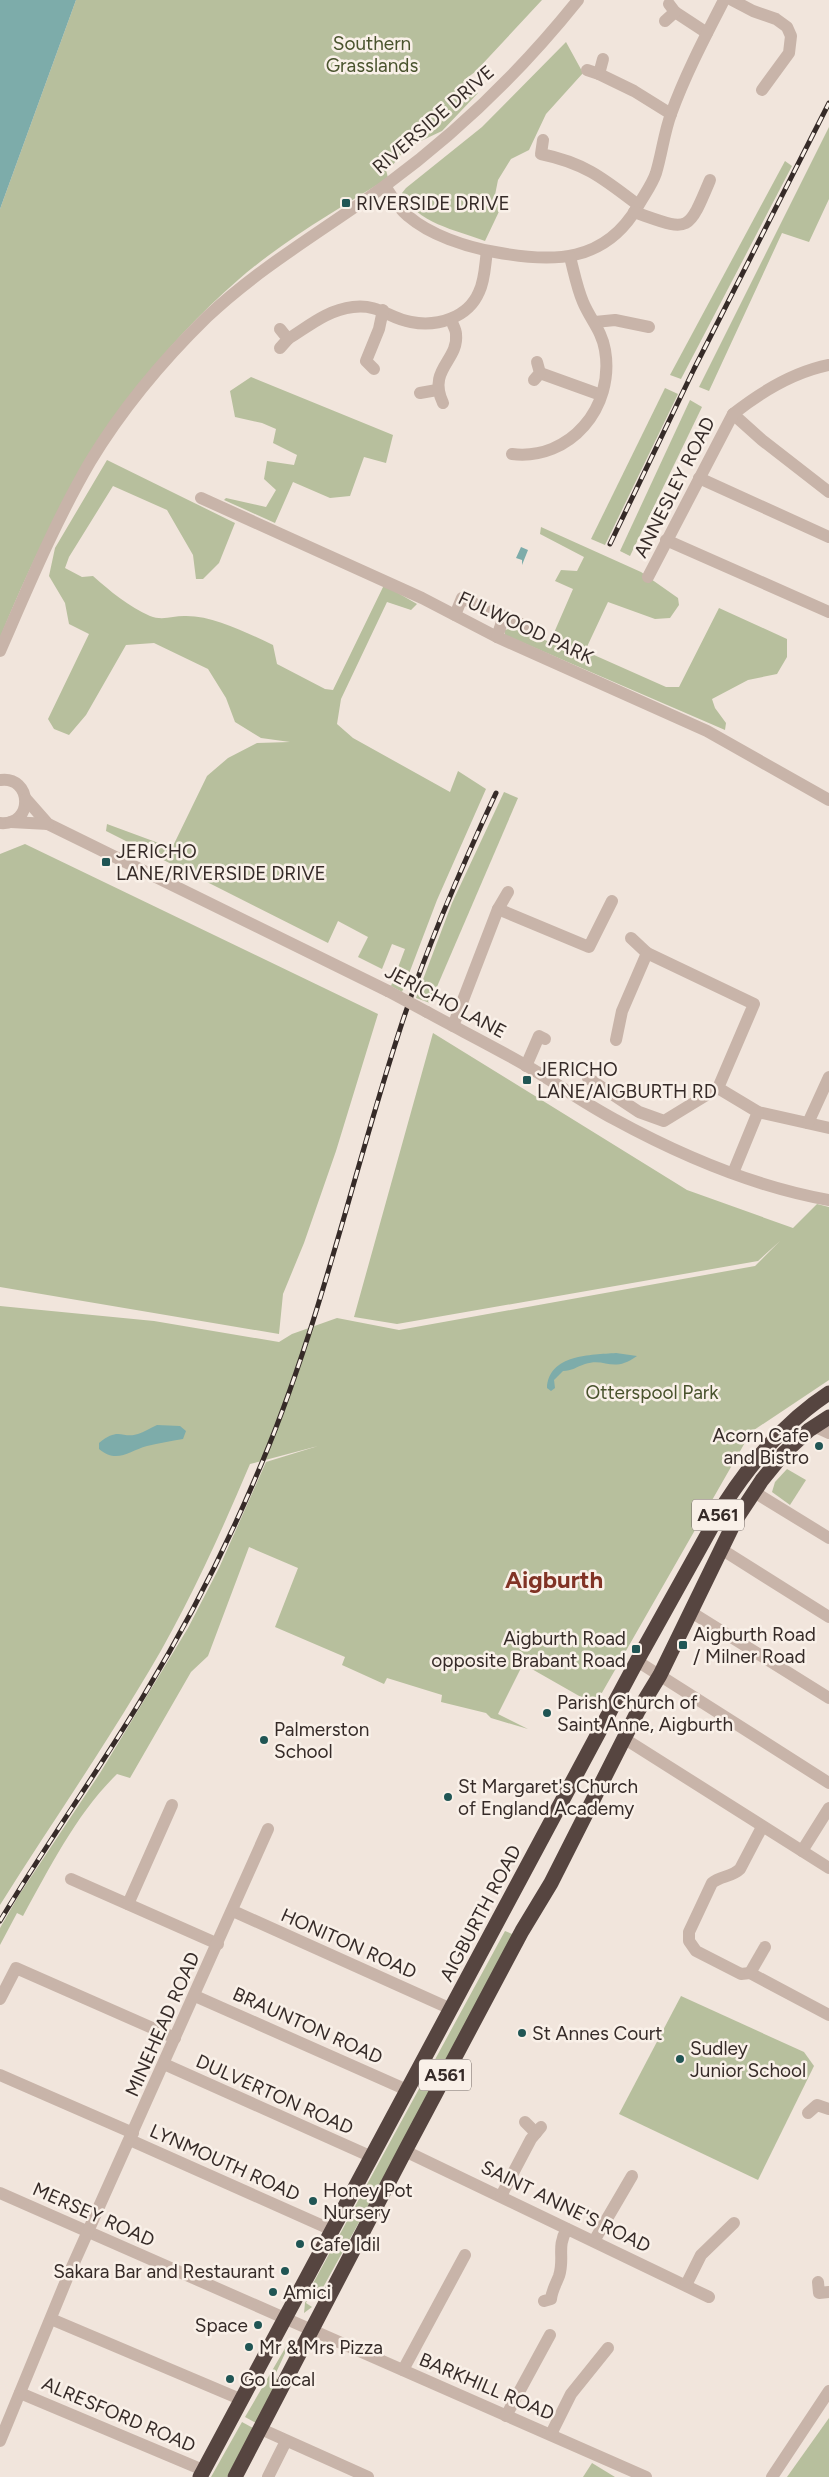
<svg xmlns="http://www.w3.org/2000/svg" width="829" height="2477" font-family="Figtree,sans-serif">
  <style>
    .green { fill: #b7bf9d }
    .water { fill: #7dacaa }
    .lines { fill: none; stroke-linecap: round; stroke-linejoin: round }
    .minor { stroke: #c8b4a9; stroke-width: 12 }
    .highway { stroke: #564540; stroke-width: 15 }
    .rail-casing { stroke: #362b28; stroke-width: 5 }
    .rail { stroke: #f9f0e8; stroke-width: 3; stroke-dasharray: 9; stroke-linecap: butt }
    .minor-bridge { stroke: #c8b4a9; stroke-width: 12 }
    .poi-dot { fill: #205554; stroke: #f9f0e8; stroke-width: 2 }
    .labels { text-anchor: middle; stroke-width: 5; stroke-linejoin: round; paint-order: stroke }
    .shield { fill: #f9f0e8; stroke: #706662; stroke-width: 1 }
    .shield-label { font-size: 18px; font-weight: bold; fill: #362b28 }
    .park-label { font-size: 19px; fill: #49532d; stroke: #f9f0e8 }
    .street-label { font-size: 19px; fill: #362b28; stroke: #f9f0e8 }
    .poi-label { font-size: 19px; fill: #362b28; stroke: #f9f0e8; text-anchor: start }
    .district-label { font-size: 24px; font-weight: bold; fill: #813325; stroke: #f9f0e8 }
  </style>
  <rect width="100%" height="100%" fill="#f1e5dc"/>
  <g class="green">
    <path d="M76 0H542L475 72 464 80 478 93 442 131 406 148 392 166 384 161 388 178C337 210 284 240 238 280 126 377 55 502 0 638V209Z"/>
    <path d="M566 42 583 73 546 114 529 150 511 159 498 180 495 195 504 201 485 241C456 230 416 223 402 193L406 188 482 127Z"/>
    <path d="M829 127V199L809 242 782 233 709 391 699 387Z"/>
    <path d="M785 161 792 166 681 379 670 375Z"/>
    <path d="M251 377 393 435 386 463 364 457 350 496 330 498 293 482 275 523 224 500 226 498 266 507 276 490 264 479 267 461 294 465 297 455 273 443 276 429 262 423 235 417 230 391Z"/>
    <path d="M665 388 678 394 605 545 591 539Z"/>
    <path d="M690 400 702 407 630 556 620 551Z"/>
    <path d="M107 460 235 523 219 563 203 579H196L193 555 167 510 113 486 69 557 65 568 82 577 93 576C110 591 129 607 150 616 162 621 173 616 184 616 213 615 247 633 273 645L277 664 325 689 333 690 384 585 417 604 411 610 387 602 341 699 337 724 353 738 450 792 458 771 486 789 437 900 402 992 391 986 405 949 392 944 382 969 358 957 368 937 338 921 328 943 106 831 107 824 172 848 207 776 228 758 257 743 290 742 261 738 235 722 226 698 208 669 154 643 126 645 86 715 69 735 54 729 48 719 89 634 69 624 65 603 49 576 55 548Z"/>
    <path d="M541 527 641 572 678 598 679 605 670 618 655 619 608 602 585 651 666 687H679L719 608 787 639V657L777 674 748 680 712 699 715 708 726 723 725 730 505 635V630L512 628 550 642 573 589 555 581 561 570 577 571 584 557 540 534Z"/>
    <path d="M504 792 518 798 430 1003 416 998 452 903Z"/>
    <path d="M25 844 378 1014 336 1151 304 1243 283 1294 279 1334 0 1287V854Z"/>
    <path d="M433 1033 687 1190 793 1228 817 1204 829 1207V1380L751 1432 595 1705 523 1664 498 1714 528 1729 491 1718 486 1713 441 1702 442 1695 387 1678 384 1684 342 1665 345 1657 275 1627 298 1568 249 1547 208 1656 191 1672 130 1778 117 1774C77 1813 50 1867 23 1916L17 1913 0 1945V1928L19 1895 100 1773 188 1628 219 1568 266 1462 318 1446 250 1464C217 1542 182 1619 137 1691 93 1764 45 1833 0 1905V1306L154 1321 279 1342 292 1334 337 1318 399 1330 755 1266 780 1241 758 1261 397 1324 354 1317Z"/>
    <path d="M787 1469 806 1480 790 1505 772 1492 775 1482Z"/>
    <path d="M505 1931 517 1936 315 2302 318 2292 312 2290 306 2303 312 2307 304 2313 305 2303 310 2289Z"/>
    <path d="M681 1996 804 2052 814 2066 758 2180 619 2114Z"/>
    <path d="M287 2345 288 2347 274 2377 279 2380 256 2423 245 2417Z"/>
    <path d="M829 2418V2477H787Z"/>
    <path d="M242 2422 253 2428 227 2477H211Z"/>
    <path d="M592 2463 615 2477H583Z"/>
  </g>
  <g class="water">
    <path d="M0 0H76L0 209Z"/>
    <path d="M521 547 528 550 522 565V560L516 558Z"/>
    <path d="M616 1353 637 1356C612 1374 606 1357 585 1364 576 1367 572 1371 563 1371L554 1380 555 1388 551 1391 547 1388C549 1354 591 1355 616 1353Z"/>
    <path d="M157 1425 180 1426 186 1431 183 1439C171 1441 159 1443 147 1446 129 1451 117 1464 99 1449V1443C119 1426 122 1439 138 1434 144 1432 150 1428 157 1425Z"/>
  </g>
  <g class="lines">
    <g class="minor">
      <path d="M732 0 753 11 776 19 787 27 791 36 789 53 762 90"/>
      <path d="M675 12 707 33"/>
      <path d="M665 21 675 12 669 4"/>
      <path d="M587 70 599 74 603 59"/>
      <path d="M599 74 634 91 671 114"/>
      <path d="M543 140 541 154C585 163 604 179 638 205"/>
      <path d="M385 186C392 197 398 208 408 216 430 235 466 247 495 252 553 263 605 263 638 206 644 195 652 185 656 173 662 153 664 133 671 114 685 75 705 37 724 0"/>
      <path d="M634 212C689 231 687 235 710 180"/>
      <path d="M595 322 615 320 649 327"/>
      <path d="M288 339C309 326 327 310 353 307 380 304 388 318 411 322 437 327 468 318 479 292 485 280 485 264 487 251"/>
      <path d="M280 348 288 339 280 329"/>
      <path d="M374 369 366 361 379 329 383 310"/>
      <path d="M540 373 601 395"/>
      <path d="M534 380 540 373 537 362"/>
      <path d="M420 393 437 390"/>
      <path d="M443 403C427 369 459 361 456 334 456 329 452 324 451 319"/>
      <path d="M733 414 762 440 829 492"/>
      <path d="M512 454C570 461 615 407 605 350 602 331 590 319 583 302 577 288 574 272 570 257"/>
      <path d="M699 478 829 537"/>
      <path d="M201 498 422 598 497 637 707 731 829 800"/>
      <path d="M666 540 829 612"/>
      <path d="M648 577 733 414C761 392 794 372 829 365"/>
      <path d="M492 611 504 616"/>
      <path d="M455 615 462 598 479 606"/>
      <path d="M497 637 504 616 533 630"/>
      <path d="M0 651C28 587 55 522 90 462 122 409 163 360 207 317 262 265 326 229 386 185 458 132 522 70 578 0"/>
      <path d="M0 780C32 775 35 826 0 823"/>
      <path d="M26 799 48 824 388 991"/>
      <path d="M11 822 48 824"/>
      <path d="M498 909 589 947 612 901"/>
      <path d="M631 938 647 953"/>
      <path d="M427 1012C460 1030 494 1047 527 1066 556 1083 584 1103 614 1119 680 1155 755 1187 829 1200"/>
      <path d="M453 1026 498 909 508 892"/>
      <path d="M616 1040 622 1011 647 953 754 1004 718 1088 758 1112 829 1128"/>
      <path d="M526 1066 539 1036 545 1039"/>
      <path d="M588 1078 639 1112 664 1121 718 1088"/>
      <path d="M808 1123 829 1077"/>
      <path d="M733 1173 758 1112"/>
      <path d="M809 1430 818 1428 829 1433"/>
      <path d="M754 1492 829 1538"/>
      <path d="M721 1549 829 1617"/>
      <path d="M691 1612 829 1698"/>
      <path d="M637 1661 829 1783"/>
      <path d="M625 1739 829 1868"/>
      <path d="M762 1827 740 1869C732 1877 720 1876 712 1883L689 1932V1941L696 1951 741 1974 750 1973 829 2015"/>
      <path d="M802 1851 829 1808"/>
      <path d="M71 1879 218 1944"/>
      <path d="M128 1904 172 1805"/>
      <path d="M233 1911 451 2009"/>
      <path d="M750 1973 765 1947"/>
      <path d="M195 1996 407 2090"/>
      <path d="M0 1999 16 1968 175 2038"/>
      <path d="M164 2064 372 2157"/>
      <path d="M0 2075 133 2133"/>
      <path d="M808 2113 817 2105 829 2109"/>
      <path d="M525 2122 536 2133"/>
      <path d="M130 2140 332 2230"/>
      <path d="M405 2151 709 2297"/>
      <path d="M0 2193 646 2477"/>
      <path d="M501 2196 531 2139 541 2127"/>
      <path d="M594 2241 632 2176"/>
      <path d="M818 2282 819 2293 829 2292"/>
      <path d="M686 2285 701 2255 734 2223"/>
      <path d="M544 2301 551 2299C552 2290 556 2284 559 2276 565 2258 556 2247 567 2229"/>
      <path d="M51 2319 240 2399"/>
      <path d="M403 2370 465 2255"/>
      <path d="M20 2393 203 2470"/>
      <path d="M506 2416 550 2335"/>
      <path d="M261 2429 368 2477"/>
      <path d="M551 2434 571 2394 608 2348"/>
      <path d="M0 2441 68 2276 268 1829"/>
      <path d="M268 2477 286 2441"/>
      <path d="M772 2477 829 2391"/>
    </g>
    <g class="highway">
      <path d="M200 2477 637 1661 725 1503C753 1460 786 1421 829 1393"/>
      <path d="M235 2477 405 2151 522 1931 551 1883 638 1711 660 1675 735 1521 762 1480 784 1453 809 1430 829 1417"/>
    </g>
    <defs>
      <g id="rail">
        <path d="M610 544 694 369 829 103"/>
        <path d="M0 1921C46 1844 98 1772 144 1695 186 1626 223 1554 255 1479 319 1332 352 1175 402 1023 428 944 461 868 496 793"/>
      </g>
    </defs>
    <use href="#rail" class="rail-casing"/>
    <use href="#rail" class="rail"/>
    <path class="minor-bridge" d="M388 991 427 1012"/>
  </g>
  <g class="poi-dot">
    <rect x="341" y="198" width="10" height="10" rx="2.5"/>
    <rect x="101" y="857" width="10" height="10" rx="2.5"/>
    <rect x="522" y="1075" width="10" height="10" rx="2.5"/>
    <circle cx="819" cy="1446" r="5"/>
    <rect x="678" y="1640" width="10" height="10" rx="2.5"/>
    <rect x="631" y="1644" width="10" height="10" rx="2.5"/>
    <circle cx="547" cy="1713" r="5"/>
    <circle cx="264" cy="1740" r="5"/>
    <circle cx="448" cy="1797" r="5"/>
    <circle cx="522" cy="2033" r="5"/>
    <circle cx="680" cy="2059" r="5"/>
    <circle cx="313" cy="2201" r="5"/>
    <circle cx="300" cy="2244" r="5"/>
    <circle cx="285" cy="2271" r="5"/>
    <circle cx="273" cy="2292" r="5"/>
    <circle cx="258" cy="2325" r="5"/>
    <circle cx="249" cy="2347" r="5"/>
    <circle cx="230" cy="2379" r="5"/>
  </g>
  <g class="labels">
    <g class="shield">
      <rect x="692" y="1499.5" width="52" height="31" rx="4"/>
      <rect x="419" y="2059.5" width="52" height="31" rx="4"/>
    </g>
    <g class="shield-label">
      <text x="718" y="1521">A561</text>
      <text x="445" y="2081">A561</text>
    </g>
    <g class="park-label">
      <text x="372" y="50">Southern<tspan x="372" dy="22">Grasslands</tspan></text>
      <text x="652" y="1399">Otterspool Park</text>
    </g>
    <g class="street-label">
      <text transform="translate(433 119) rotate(-41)" y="7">RIVERSIDE DRIVE</text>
      <text transform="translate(674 487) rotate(-63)" y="7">ANNESLEY ROAD</text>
      <text transform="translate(526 627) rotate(25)" y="7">FULWOOD PARK</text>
      <text transform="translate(446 1001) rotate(28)" y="7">JERICHO LANE</text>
      <text transform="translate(480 1913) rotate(-62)" y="7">AIGBURTH ROAD</text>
      <text transform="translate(349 1943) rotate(24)" y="7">HONITON ROAD</text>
      <text transform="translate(162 2024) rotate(-66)" y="7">MINEHEAD ROAD</text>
      <text transform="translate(308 2025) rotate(24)" y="7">BRAUNTON ROAD</text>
      <text transform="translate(275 2094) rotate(24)" y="7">DULVERTON ROAD</text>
      <text transform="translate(225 2162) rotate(24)" y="7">LYNMOUTH ROAD</text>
      <text transform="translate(566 2206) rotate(26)" y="7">SAINT ANNE'S ROAD</text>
      <text transform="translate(94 2214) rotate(24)" y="7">MERSEY ROAD</text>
      <text transform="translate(487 2386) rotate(23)" y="7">BARKHILL ROAD</text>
      <text transform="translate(119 2414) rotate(23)" y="7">ALRESFORD ROAD</text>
    </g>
    <g class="poi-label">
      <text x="356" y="210">RIVERSIDE DRIVE</text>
      <text x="116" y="858">JERICHO<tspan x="116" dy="22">LANE/RIVERSIDE DRIVE</tspan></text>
      <text x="537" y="1076">JERICHO<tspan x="537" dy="22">LANE/AIGBURTH RD</tspan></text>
      <text x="809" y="1442" text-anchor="end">Acorn Cafe<tspan x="809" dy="22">and Bistro</tspan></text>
      <text x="693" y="1641">Aigburth Road<tspan x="693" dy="22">/ Milner Road</tspan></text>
      <text x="626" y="1645" text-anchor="end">Aigburth Road<tspan x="626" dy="22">opposite Brabant Road</tspan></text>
      <text x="557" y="1709">Parish Church of<tspan x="557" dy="22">Saint Anne, Aigburth</tspan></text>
      <text x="274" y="1736">Palmerston<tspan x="274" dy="22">School</tspan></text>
      <text x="458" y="1793">St Margaret's Church<tspan x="458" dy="22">of England Academy</tspan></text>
      <text x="532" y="2040">St Annes Court</text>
      <text x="690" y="2055">Sudley<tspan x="690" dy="22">Junior School</tspan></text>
      <text x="323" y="2197">Honey Pot<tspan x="323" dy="22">Nursery</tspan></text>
      <text x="310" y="2251">Cafe Idil</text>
      <text x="275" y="2278" text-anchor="end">Sakara Bar and Restaurant</text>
      <text x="283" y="2299">Amici</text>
      <text x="248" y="2332" text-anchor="end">Space</text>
      <text x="259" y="2354">Mr &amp; Mrs Pizza</text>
      <text x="240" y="2386">Go Local</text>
    </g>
    <g class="district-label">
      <text x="554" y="1588">Aigburth</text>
    </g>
  </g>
</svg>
